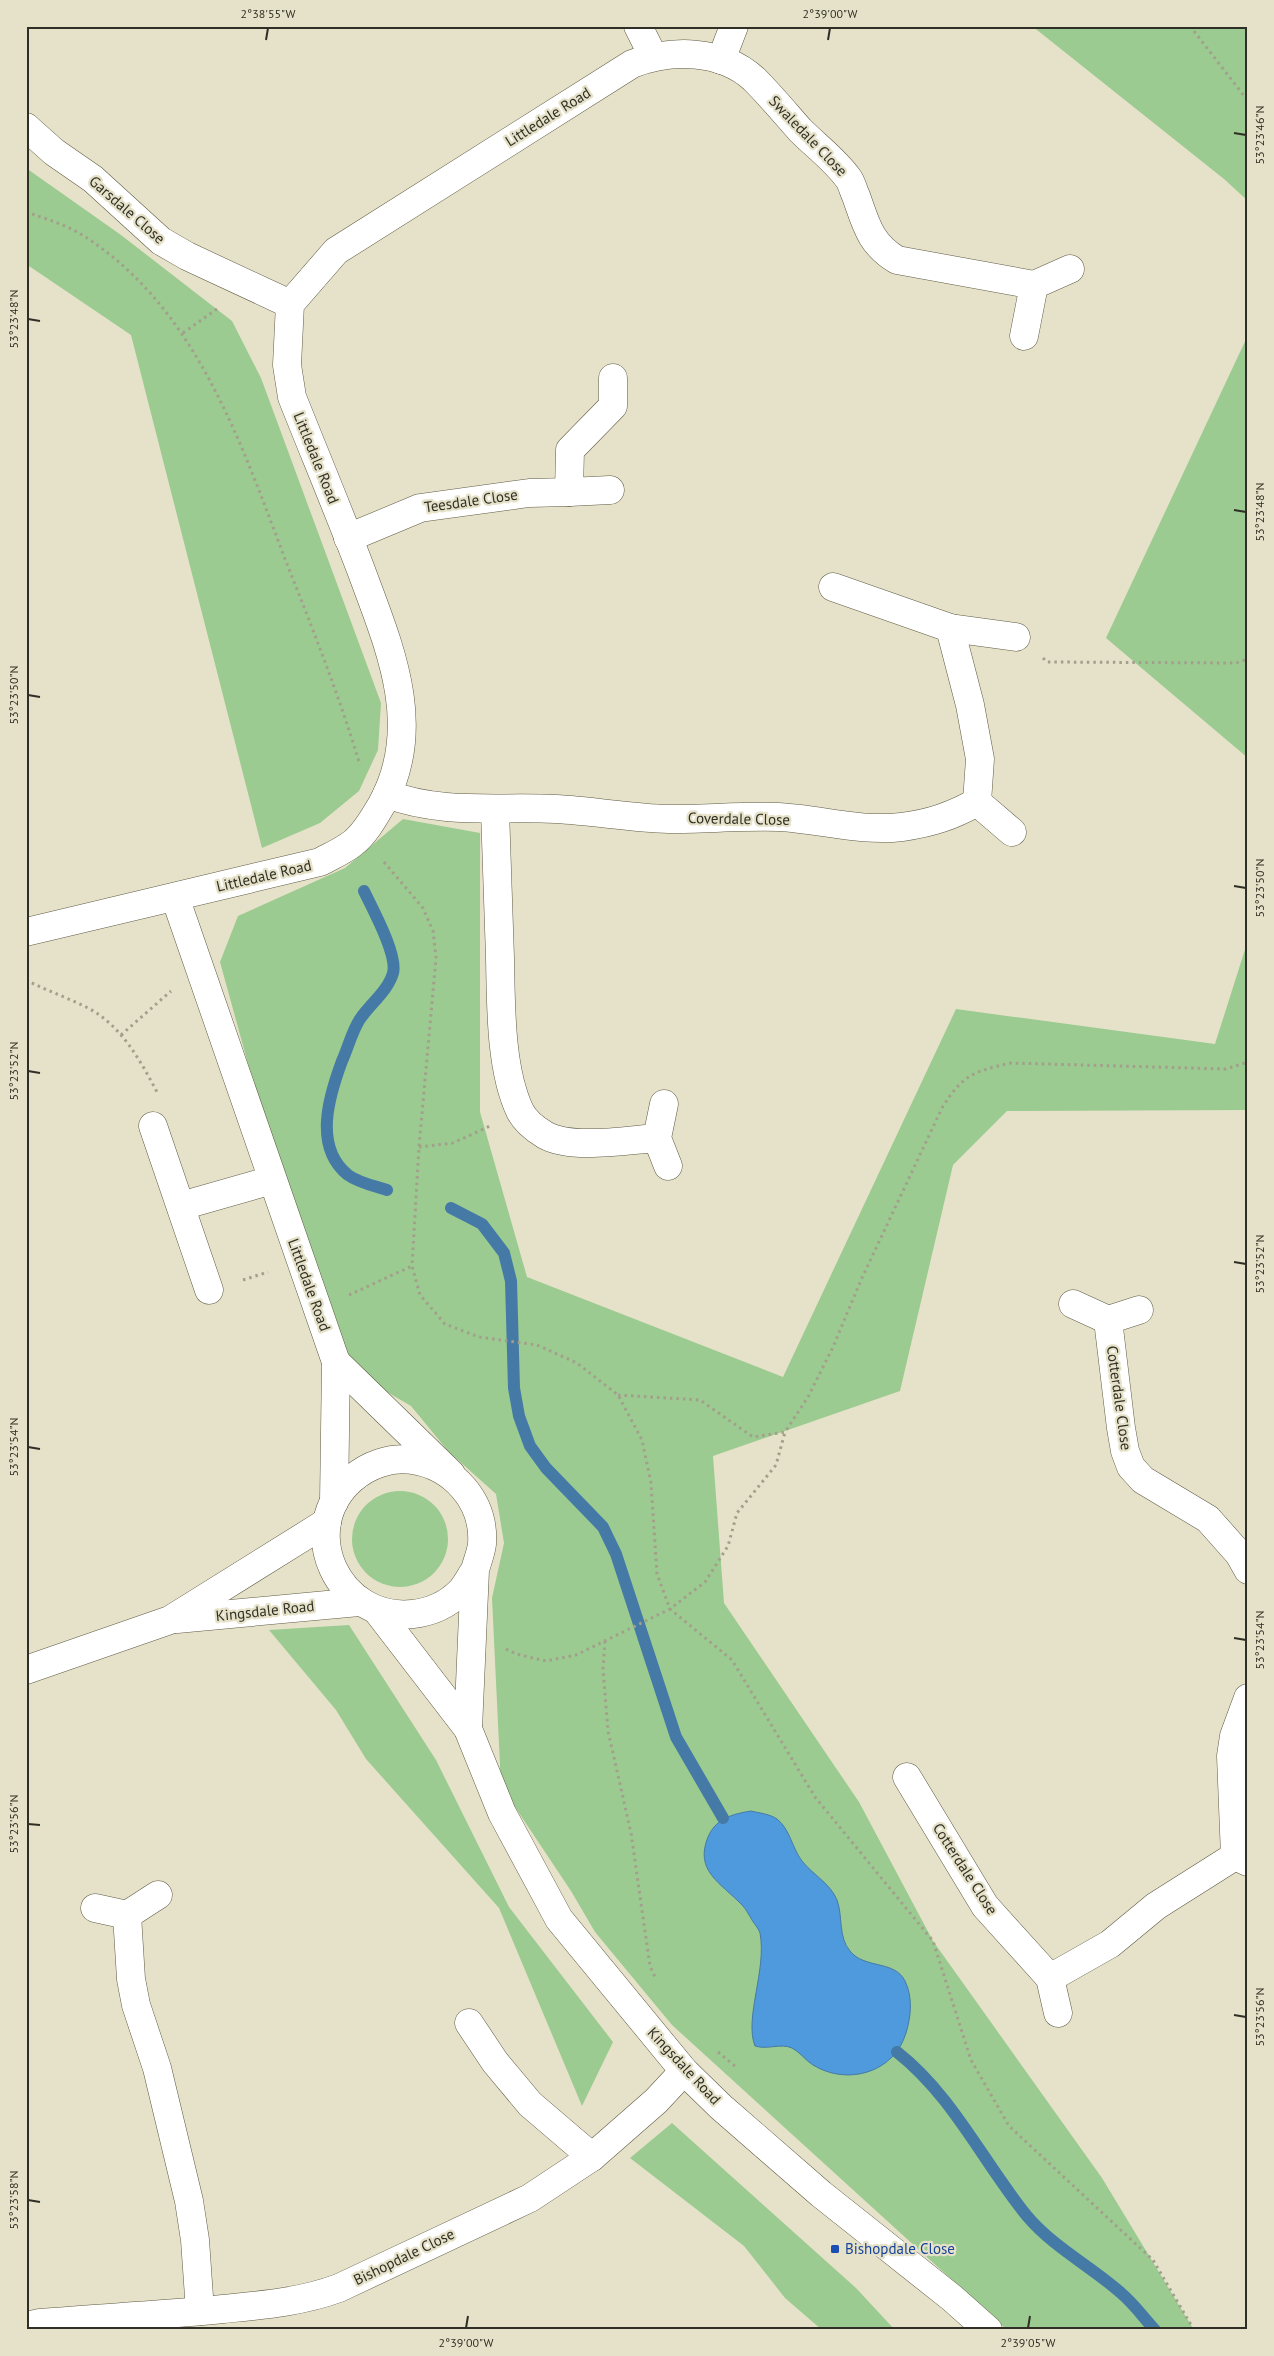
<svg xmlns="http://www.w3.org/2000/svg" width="1274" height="2356" font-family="'PT Sans',sans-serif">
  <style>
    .green { fill: #9bcb90 }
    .water { fill: #4e9add; stroke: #457aa6 }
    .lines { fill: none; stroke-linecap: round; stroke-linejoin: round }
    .stream { stroke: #457aa6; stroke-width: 12 }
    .street-casing { stroke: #5f5b45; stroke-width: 29 }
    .secondary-casing { stroke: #5f5b45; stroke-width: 29 }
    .path { stroke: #a29f8c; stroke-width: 3; stroke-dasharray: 2.5 4; stroke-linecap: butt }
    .street { stroke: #fff; stroke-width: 28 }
    .secondary { stroke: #fff; stroke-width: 28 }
    .ticks { fill: none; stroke: #302f25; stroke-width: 2 }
    .transit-dot { fill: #1a4fb4; stroke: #e6e2c9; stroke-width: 2 }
    .labels { text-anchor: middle; stroke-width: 4.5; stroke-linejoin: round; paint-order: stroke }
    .street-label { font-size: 15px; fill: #302f25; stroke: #e6e2c9 }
    .transit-label { font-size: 15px; fill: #164399; stroke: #e6e2c9; text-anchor: start }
    .neatline { fill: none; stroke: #302f25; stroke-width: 2 }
    .ticks-label { font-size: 12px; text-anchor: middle; fill: #302f25 }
  </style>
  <rect width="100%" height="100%" fill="#e6e2c9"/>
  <g class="green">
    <path d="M1032 26H1248V201L1224 179Z"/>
    <path d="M26 168 121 235 232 321 261 378 381 703 378 750 359 791 320 823 262 848 131 335 26 264Z"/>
    <path d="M1248 335V758L1106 638Z"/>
    <path d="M403 819 480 833V1112L527 1277 783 1377 956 1009 1215 1044 1248 940V1110L1007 1111 953 1165 900 1391 713 1456 724 1603 859 1802 933 1941 1102 2178 1194 2330H1007L672 2025 595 1932 571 1891 501 1786 492 1598 504 1543 496 1494 448 1451 411 1406 336 1362 317 1314 220 962 238 916 345 868Z"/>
    <circle cx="400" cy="1539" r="48"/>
    <path d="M349 1625 436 1760 509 1907 613 2042 582 2106 499 1908 366 1759 336 1710 269 1630Z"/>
    <path d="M672 2123 856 2288 895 2330H822L785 2298 744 2246 630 2158Z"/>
  </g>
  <path class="water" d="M751 1811C759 1813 770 1814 777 1819 790 1829 792 1848 802 1861 813 1875 830 1883 837 1900 843 1916 838 1937 850 1951 864 1969 895 1960 905 1981 913 1997 911 2017 906 2033 894 2073 847 2086 813 2065 805 2060 800 2052 792 2048 781 2043 767 2050 755 2046 744 2018 767 1970 760 1933 759 1929 755 1925 752 1920 749 1915 746 1909 742 1905 721 1883 694 1871 708 1837 716 1818 733 1814 751 1811Z"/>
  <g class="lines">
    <g class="stream">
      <path d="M364 891C372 908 398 955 393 973 388 991 370 1004 360 1019 352 1031 348 1048 342 1061 329 1096 313 1147 348 1175 359 1183 375 1186 387 1190"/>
      <path d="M451 1208 482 1224 504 1253 511 1281 514 1388 519 1416 530 1446 546 1468 603 1527 616 1554 676 1737 723 1818"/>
      <path d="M897 2052C953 2096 983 2162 1027 2216 1053 2247 1092 2267 1121 2293 1134 2304 1144 2318 1155 2330"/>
    </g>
    <defs>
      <g id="street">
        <path d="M638 26 653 56"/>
        <path d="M721 60 734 26"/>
        <path d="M26 127 54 152 93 179 161 241 187 256 290 304"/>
        <path d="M1024 336 1034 285 1070 269"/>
        <path d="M610 490 569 492 570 450 613 406V378"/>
        <path d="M348 538 420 508 529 493 569 492"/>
        <path d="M833 587 950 628 1016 637"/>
        <path d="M950 628 970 705 980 759 977 802"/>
        <path d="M387 794C442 815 499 806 556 809 594 811 631 818 669 819 705 819 742 816 778 817 820 819 860 832 902 827 931 823 952 816 977 802L1012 832"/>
        <path d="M495 810C497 859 498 909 500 958 501 1004 500 1069 520 1111 525 1121 535 1129 545 1135 572 1150 627 1140 657 1138"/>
        <path d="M175 897 336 1362 334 1502"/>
        <path d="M26 932 320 862C331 856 343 851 353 843 365 834 375 816 382 804 425 726 389 646 361 570 339 512 315 455 292 397L287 365 290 304 336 251 632 64C671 49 721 49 754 79 770 95 785 113 800 130 816 146 835 160 848 178 852 183 853 190 856 196 866 224 870 244 897 260L1034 285"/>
        <path d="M664 1104 657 1138 668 1166"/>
        <path d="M153 1126 209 1290"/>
        <path d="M181 1206 272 1180"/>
        <path d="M1073 1304 1108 1320 1139 1310"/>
        <path d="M1108 1320 1121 1428 1125 1451 1131 1467 1143 1480 1208 1519 1239 1554 1248 1570"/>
        <path d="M336 1362 451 1474"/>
        <path d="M1248 1698 1234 1736 1231 1756 1235 1856 1248 1862"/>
        <path d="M907 1777 985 1906 1050 1978 1058 2013"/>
        <path d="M95 1908 127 1915 158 1895"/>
        <path d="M127 1915 131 1979 136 2005 157 2068 189 2201 195 2240 200 2311"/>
        <path d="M1050 1978 1110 1944 1156 1906 1235 1856"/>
        <path d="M469 2023 495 2062 530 2104 592 2157"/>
        <path d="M26 2326 40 2323C101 2318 162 2315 223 2309 263 2305 301 2302 339 2288L530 2198 592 2157 656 2101 684 2071"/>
      </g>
      <g id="secondary">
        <path d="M378 1612 468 1729 502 1813 559 1919 684 2071 721 2107 821 2194 952 2298 988 2330"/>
        <path d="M177 1619 359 1602"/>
        <path d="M26 1670 170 1620 327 1522"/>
        <path d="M468 1729 475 1570C477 1562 481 1553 482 1544 485 1501 453 1466 412 1460 390 1457 368 1465 352 1479 295 1529 338 1622 413 1614 430 1612 447 1605 460 1592 466 1586 470 1577 475 1570"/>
      </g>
    </defs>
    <use href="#street" class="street-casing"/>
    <use href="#secondary" class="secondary-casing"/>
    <g class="path">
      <path d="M1190 26 1248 101"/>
      <path d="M26 212C44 218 63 224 79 233 194 303 240 440 285 559 312 627 339 695 360 765"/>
      <path d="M183 333 217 309"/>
      <path d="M1043 658 1047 662 1236 663 1248 659"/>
      <path d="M384 862 423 908 433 931 436 958 419 1147 412 1266 420 1295 445 1324 479 1337 537 1345 577 1363 618 1395 642 1440 651 1483 657 1574 670 1609 732 1660 815 1797 933 1941 971 2060 1009 2126 1153 2260 1194 2330"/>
      <path d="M26 980C47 991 69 998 90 1009 122 1027 140 1060 157 1092"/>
      <path d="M121 1035 171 991"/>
      <path d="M419 1147 453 1143 490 1126"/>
      <path d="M243 1280 268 1272"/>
      <path d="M349 1295 412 1266"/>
      <path d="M618 1395 700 1400 753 1437 785 1432 808 1397 833 1347 861 1280 942 1108C962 1075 974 1071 1011 1063L1226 1069 1248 1062"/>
      <path d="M605 1641 603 1669 608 1731 631 1833 650 1966 655 1977"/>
      <path d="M506 1649 516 1654 546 1661 576 1655 670 1609 705 1582 728 1546 737 1513 776 1465 785 1432"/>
      <path d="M718 2052 736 2067"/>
    </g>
    <use href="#street" class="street"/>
    <use href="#secondary" class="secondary"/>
  </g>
  <path class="ticks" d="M266 40 268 28M828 40 830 28M1234 133 1246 135M28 319 40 321M1234 510 1246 512M28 695 40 697M1234 886 1246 888M28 1071 40 1073M1234 1262 1246 1264M28 1447 40 1449M1234 1638 1246 1640M28 1824 40 1825M1234 2015 1246 2017M28 2200 40 2202M466 2328 468 2316M1028 2328 1030 2316"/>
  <rect class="transit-dot" x="830" y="2244" width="10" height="10" rx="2.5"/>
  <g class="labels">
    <g class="street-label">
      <text transform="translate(548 117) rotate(-32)" y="5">Littledale Road</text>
      <text transform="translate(808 136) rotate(46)" y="5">Swaledale Close</text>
      <text transform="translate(127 210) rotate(41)" y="5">Garsdale Close</text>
      <text transform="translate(316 458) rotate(68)" y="5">Littledale Road</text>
      <text transform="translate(471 501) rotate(-8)" y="5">Teesdale Close</text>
      <text transform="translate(739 819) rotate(1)" y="5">Coverdale Close</text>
      <text transform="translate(264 876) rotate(-13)" y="5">Littledale Road</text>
      <text transform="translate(309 1285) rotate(70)" y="5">Littledale Road</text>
      <text transform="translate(1119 1398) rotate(82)" y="5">Cotterdale Close</text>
      <text transform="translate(265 1611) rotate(-6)" y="5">Kingsdale Road</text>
      <text transform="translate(965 1869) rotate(57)" y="5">Cotterdale Close</text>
      <text transform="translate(684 2066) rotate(47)" y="5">Kingsdale Road</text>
      <text transform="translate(404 2257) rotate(-26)" y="5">Bishopdale Close</text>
    </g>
    <g class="transit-label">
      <text x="845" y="2254">Bishopdale Close</text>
    </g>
  </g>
  <rect width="1274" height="2356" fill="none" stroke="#e6e2c9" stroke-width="55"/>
  <rect x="28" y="28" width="1218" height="2300" class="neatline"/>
  <g class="ticks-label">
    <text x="268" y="18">2°38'55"W</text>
    <text x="830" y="18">2°39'00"W</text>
    <text transform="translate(1260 135) rotate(-90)" y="4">53°23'46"N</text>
    <text transform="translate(14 319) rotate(-90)" y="4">53°23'48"N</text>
    <text transform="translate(1260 512) rotate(-90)" y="4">53°23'48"N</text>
    <text transform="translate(14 695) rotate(-90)" y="4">53°23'50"N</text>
    <text transform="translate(1260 888) rotate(-90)" y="4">53°23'50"N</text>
    <text transform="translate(14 1071) rotate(-90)" y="4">53°23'52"N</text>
    <text transform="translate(1260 1264) rotate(-90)" y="4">53°23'52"N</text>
    <text transform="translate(14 1447) rotate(-90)" y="4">53°23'54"N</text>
    <text transform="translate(1260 1640) rotate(-90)" y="4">53°23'54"N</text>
    <text transform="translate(14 1824) rotate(-90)" y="4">53°23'56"N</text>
    <text transform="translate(1260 2017) rotate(-90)" y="4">53°23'56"N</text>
    <text transform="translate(14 2200) rotate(-90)" y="4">53°23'58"N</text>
    <text x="466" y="2347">2°39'00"W</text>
    <text x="1028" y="2347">2°39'05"W</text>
  </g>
</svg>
